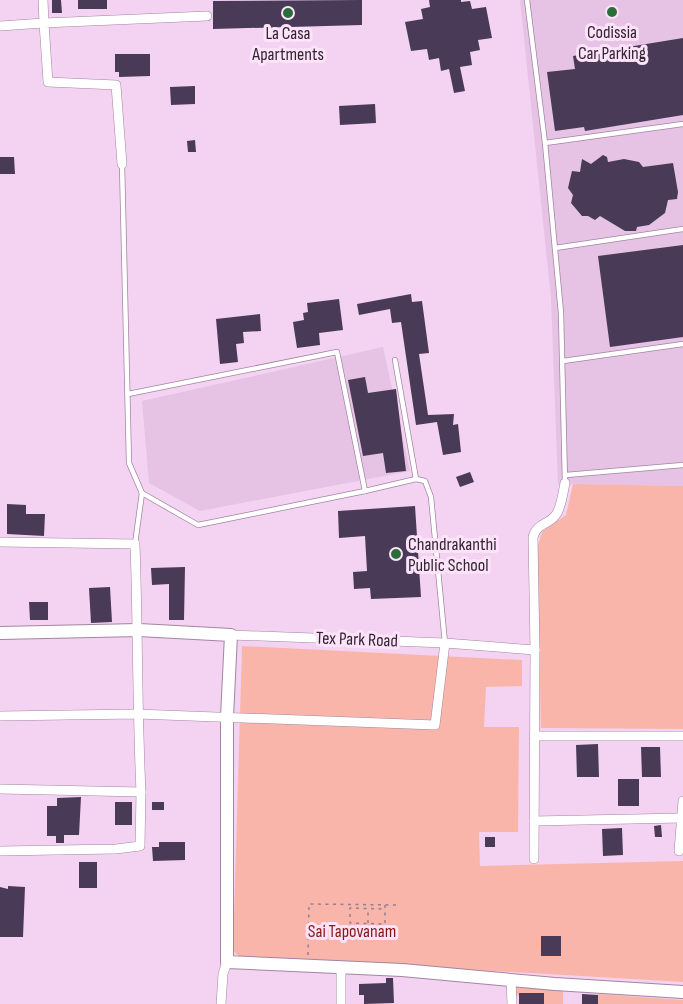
<svg xmlns="http://www.w3.org/2000/svg" width="683" height="1004" font-family="'Sofia Sans Condensed',sans-serif">
  <style>
    .built { fill: #e6c2e4 }
    .green { fill: #fab5ab }
    .building { fill: #493a57 }
    .lines { fill: none; stroke-linecap: round; stroke-linejoin: round }
    .service-casing { stroke: #a285a0; stroke-width: 6 }
    .minor-casing { stroke: #a285a0; stroke-width: 10 }
    .tertiary-casing { stroke: #a285a0; stroke-width: 14 }
    .path { stroke: #967f94; stroke-width: 1.5; stroke-dasharray: 3 4.5; stroke-linecap: butt }
    .service { stroke: #fff; stroke-width: 4.5 }
    .minor { stroke: #fff; stroke-width: 9 }
    .tertiary { stroke: #fff; stroke-width: 12 }
    .poi-dot { fill: #296d38; stroke: #fce3fa; stroke-width: 2 }
    .labels { text-anchor: middle; stroke-width: 6; stroke-linejoin: round; paint-order: stroke }
    .poi-label { font-size: 18px; fill: #312530; stroke: #fce3fa }
    .street-label { font-size: 18px; fill: #312530; stroke: #fce3fa }
    .park-label { font-size: 18px; fill: #871914; stroke: #fce3fa }
  </style>
  <rect width="100%" height="100%" fill="#f3d3f1"/>
  <g class="built">
    <path d="M520 0H683V486L558 484 551 298Z"/>
    <path d="M383 347 410 471 200 511 149 483 142 401Z"/>
  </g>
  <g class="green">
    <path d="M573 484 683 486V729L541 728 537 549 542 532 566 515Z"/>
    <path d="M242 646 522 660V686L486 687 484 727H519L518 832H479L480 866 683 861V982L407 966 243 959 233 951Z"/>
    <path d="M515 986 563 990V1004H541V997L515 995Z"/>
    <path d="M598 994 683 1000V1004H598Z"/>
  </g>
  <g class="building">
    <path d="M52 0H61L62 13H52Z"/>
    <rect x="78" y="0" width="29" height="9"/>
    <path d="M362 0V25L213 29V1Z"/>
    <path d="M429 0H461V2L470 1 472 9 486 7 492 38 478 40 480 50 470 52 472 65 460 67 465 91 454 93 449 69 441 71 439 58 429 60 427 49 411 51 405 22 423 19 421 9 430 7Z"/>
    <path d="M683 38V115L585 131 584 127 555 131 547 72 575 69 573 56Z"/>
    <path d="M115 54H150V76L119 77V72H115Z"/>
    <path d="M195 86V104L171 105 170 87Z"/>
    <path d="M375 104 376 123 340 125 339 106Z"/>
    <path d="M195 140 196 152H188L187 141Z"/>
    <path d="M603 155 607 157 608 162 624 159 639 162 643 167 673 163 678 192 677 199 668 200 665 213 649 225 637 227 636 231H625L600 216 595 220 588 216H582L571 203 573 195 568 188 572 171 580 172 582 159 591 164Z"/>
    <path d="M0 157H14L15 174H0Z"/>
    <path d="M683 245V337L610 347 598 256Z"/>
    <path d="M411 294 412 302 422 301 429 353 419 354 428 415 454 414 453 425 458 424 461 452 443 455 437 422 416 425 401 322 392 323 390 309 359 315 357 304Z"/>
    <path d="M339 299 343 330 319 333 320 345 297 348 293 322 304 320 303 313 308 312 307 303Z"/>
    <path d="M260 314 261 331 243 332 244 343 236 344 238 362 220 364 216 319Z"/>
    <path d="M365 377 368 393 396 389 406 471 386 473 383 453 363 456 348 380Z"/>
    <path d="M470 472 474 482 460 487 456 477Z"/>
    <path d="M7 504 26 505V514H45L44 536 7 534Z"/>
    <path d="M415 506 421 597 371 599 370 588 354 589 353 572 367 571 365 536 339 538 338 511Z"/>
    <path d="M185 567 184 620H169V584L152 585 151 568Z"/>
    <path d="M110 587 112 622 91 623 89 588Z"/>
    <path d="M29 602H48V620H30Z"/>
    <path d="M598 744 599 777H577L576 745Z"/>
    <path d="M641 747H660L661 777H642Z"/>
    <rect x="618" y="779" width="21" height="27"/>
    <path d="M81 797 79 835H64V843H56V836H47V806H57V798Z"/>
    <rect x="115" y="802" width="17" height="23"/>
    <rect x="152" y="802" width="12" height="8"/>
    <path d="M661 825 662 837H655L654 826Z"/>
    <path d="M622 828 623 855 603 856 602 829Z"/>
    <rect x="485" y="837" width="10" height="10"/>
    <path d="M159 842H185V860L153 861 152 847H159Z"/>
    <rect x="79" y="862" width="18" height="26"/>
    <path d="M8 886 25 887 23 937H0V887L8 889Z"/>
    <rect x="541" y="936" width="20" height="20"/>
    <path d="M386 978H393L394 1003 364 1004V995H359V984L386 983Z"/>
    <rect x="519" y="993" width="25" height="11"/>
    <path d="M582 994 598 995V1004H582Z"/>
  </g>
  <g class="lines">
    <defs>
      <g id="service">
        <path d="M527 0 545 143 561 313 565 483"/>
        <path d="M545 143 683 124"/>
        <path d="M122 164 129 463 142 493 198 525 365 491 416 479 425 481 431 497 445 643"/>
        <path d="M555 248 683 229"/>
        <path d="M395 360 416 479"/>
        <path d="M563 361 683 344"/>
        <path d="M128 394 337 352 365 491"/>
        <path d="M566 475 683 465"/>
        <path d="M135 544 142 493"/>
      </g>
      <g id="minor">
        <path d="M0 26 44 23 43 0"/>
        <path d="M122 164 116 85 48 82 44 23 207 16"/>
        <path d="M0 542 135 544C138 627 137 709 141 792"/>
        <path d="M231 635 445 643 535 650 533 537C538 521 551 525 557 513 562 504 563 492 565 483"/>
        <path d="M0 716 137 714 435 725 445 643"/>
        <path d="M534 736H683"/>
        <path d="M0 789 141 792 140 846 116 849 0 851"/>
        <path d="M534 821 682 818"/>
        <path d="M679 851 683 801"/>
        <path d="M534 859 535 650"/>
        <path d="M511 980 512 1004"/>
        <path d="M221 1004 223 974 227 962"/>
        <path d="M341 1004V967"/>
      </g>
      <path id="tertiary" d="M0 633 139 630 231 635 227 717V962L402 970 555 984 683 992"/>
    </defs>
    <use href="#service" class="service-casing"/>
    <use href="#minor" class="minor-casing"/>
    <use href="#tertiary" class="tertiary-casing"/>
    <g class="path">
      <path d="M385 905V924L350 923V908L385 909"/>
      <path d="M368 923V909"/>
      <path d="M308 955 309 904 398 905"/>
    </g>
    <use href="#service" class="service"/>
    <use href="#minor" class="minor"/>
    <use href="#tertiary" class="tertiary"/>
  </g>
  <g class="poi-dot">
    <circle cx="612" cy="12" r="6"/>
    <circle cx="288" cy="13" r="6"/>
    <circle cx="396" cy="554" r="6"/>
  </g>
  <g class="labels">
    <g class="poi-label">
      <text x="612" y="38">Codissia<tspan x="612" dy="21">Car Parking</tspan></text>
      <text x="288" y="39">La Casa<tspan x="288" dy="21">Apartments</tspan></text>
      <text x="408" y="550" text-anchor="start">Chandrakanthi<tspan x="408" dy="21">Public School</tspan></text>
    </g>
    <g class="street-label">
      <text transform="translate(357 639) rotate(2)" y="6">Tex Park Road</text>
    </g>
    <g class="park-label">
      <text x="352" y="937">Sai Tapovanam</text>
    </g>
  </g>
</svg>
